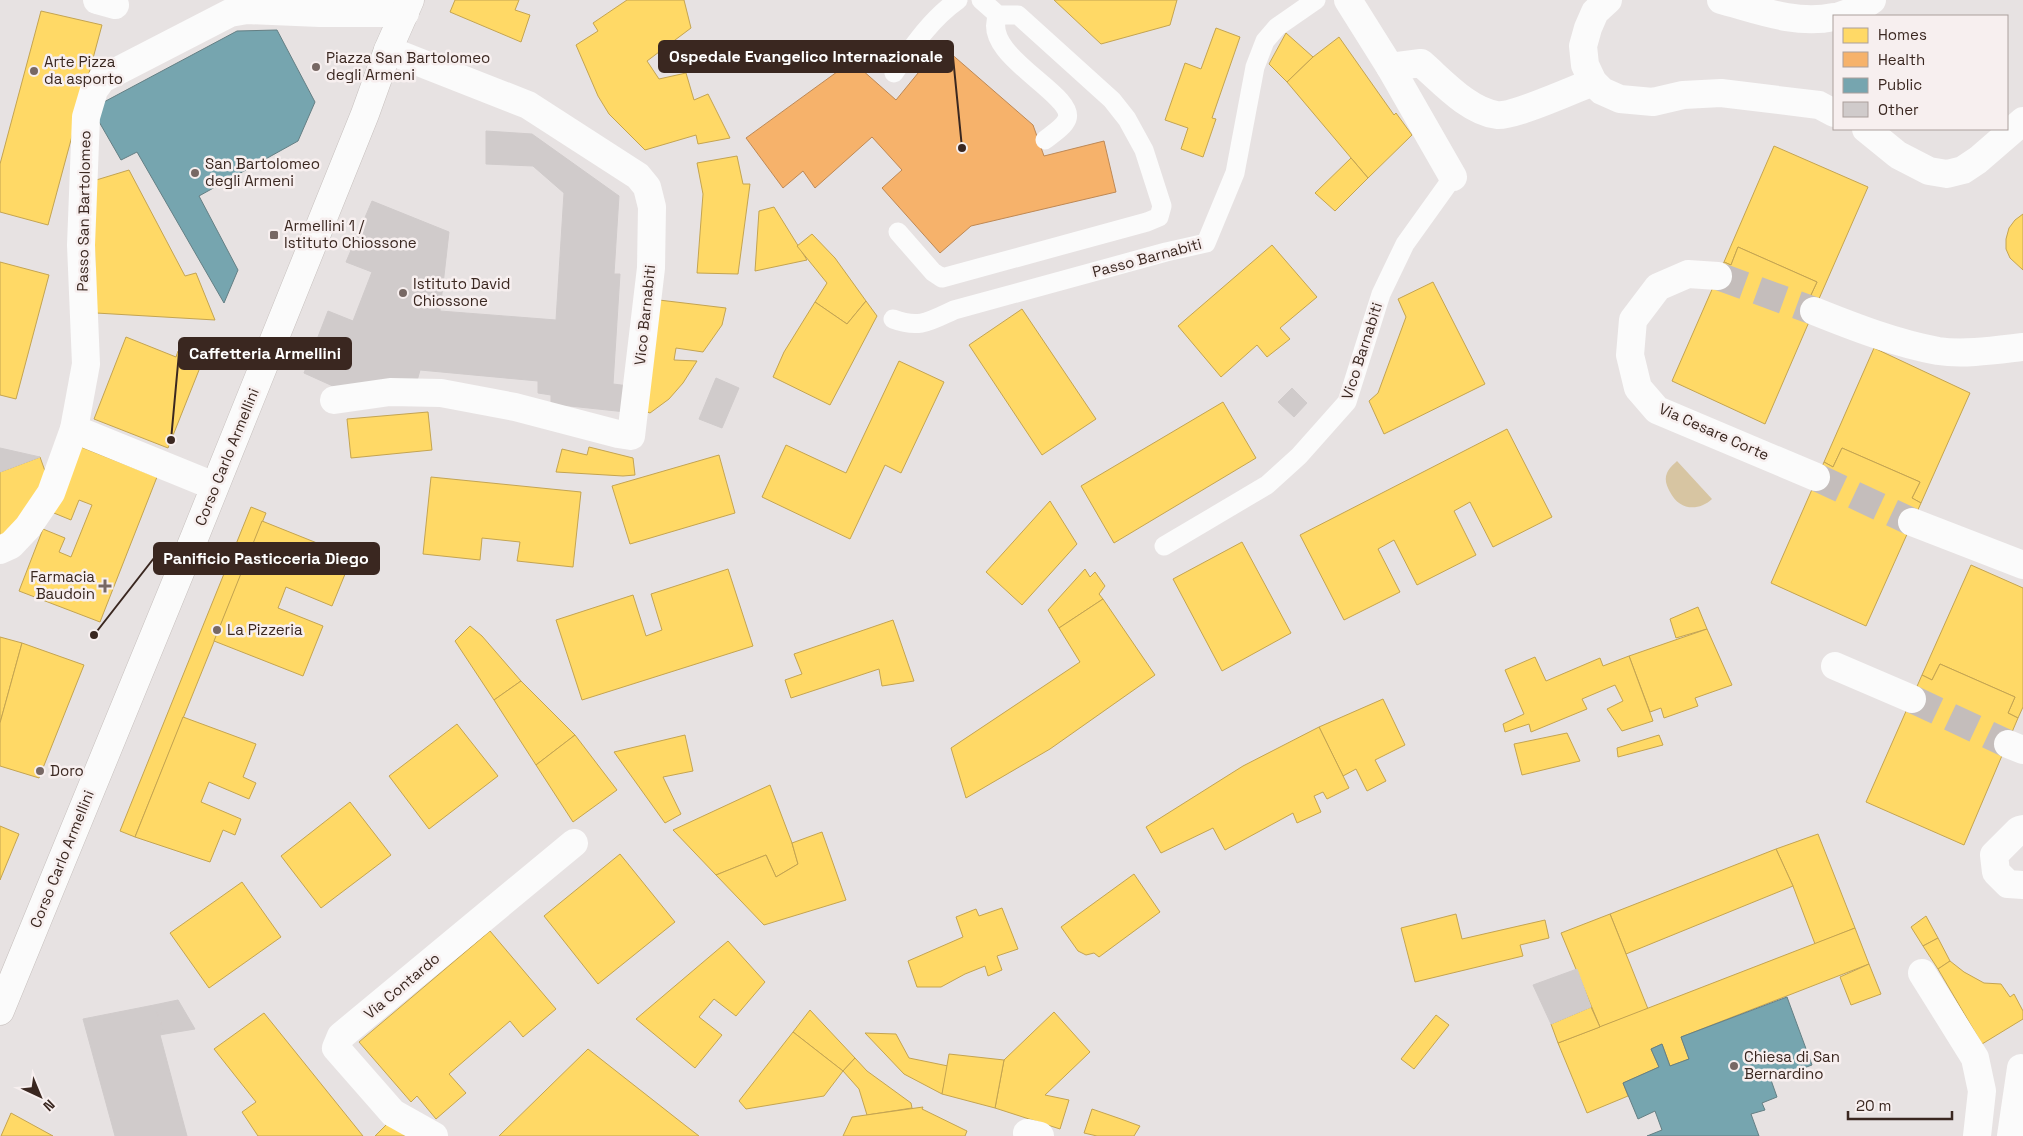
<svg xmlns="http://www.w3.org/2000/svg" width="2023" height="1136" font-family="'Space Grotesk',sans-serif">
  <style>
    .water { fill: #d7c5a2 }
    .homes { fill: #ffd966; stroke: #c4a451 }
    .health { fill: #f6b26b; stroke: #be8854 }
    .public { fill: #76a5af; stroke: #647f84 }
    .building { fill: #d0cbcb; stroke: #d0cbcb }
    .lines { fill: none; stroke-linecap: round; stroke-linejoin: round }
    .street-tunnel { stroke: #c4bdbb; stroke-width: 28; stroke-dasharray: 28 14; stroke-linecap: butt }
    .secondary-casing { stroke: #c7c0be; stroke-width: 29 }
    .lane { stroke: #fbfbfb; stroke-width: 19 }
    .street { stroke: #fbfbfb; stroke-width: 28 }
    .secondary { stroke: #fbfbfb; stroke-width: 28 }
    .poi-dot { fill: #776864; stroke: #f7efef; stroke-width: 2 }
    .labels { text-anchor: middle; stroke-width: 5; stroke-linejoin: round; paint-order: stroke }
    .poi-label { font-size: 15px; fill: #3a2720; stroke: #f7efef; text-anchor: start }
    .street-label { font-size: 15px; fill: #3a2720; stroke: #f7efef }
    .leader { fill: none; stroke: #3a2720; stroke-width: 2 }
    .callout-dot { fill: #3a2720; stroke: #f7efef; stroke-width: 2 }
    .callout { fill: #3a2720; stroke: #3a2720; stroke-width: 2 }
    .callout-label { font-size: 16px; text-anchor: middle; font-weight: bold; fill: #fff }
  </style>
  <rect width="100%" height="100%" fill="#e7e2e2"/>
  <path class="water" d="M1677 461 1712 499C1698 512 1679 510 1670 492 1667 486 1664 480 1667 473 1669 468 1674 464 1677 461Z"/>
  <g class="homes">
    <path d="M455 0H519L515 10 530 15 521 42 450 12Z"/>
    <path d="M627 0H684L691 28 647 61 659 79 686 73 694 100 708 94 730 138 698 144 696 135 645 150 609 114 598 96 576 45 598 31 593 23Z"/>
    <path d="M1054 0H1177L1170 25 1101 44Z"/>
    <path d="M41 11 102 25 48 225 0 212V164Z"/>
    <path d="M1216 28 1240 37 1212 118 1216 119 1203 157 1181 149 1188 128 1165 120 1185 63 1201 69Z"/>
    <path d="M1286 33 1313 57 1287 82 1269 64Z"/>
    <path d="M1339 37 1394 115 1396 113 1412 135 1368 178 1287 82 1313 57Z"/>
    <path d="M1774 146 1868 187 1818 301 1810 297 1817 282 1738 247 1731 265 1724 262Z"/>
    <path d="M737 156 743 184H750L738 274 697 273 703 194 697 163Z"/>
    <path d="M1351 158 1368 178 1335 211 1315 193Z"/>
    <path d="M129 170 185 276 196 273 215 320 96 313 93 181Z"/>
    <path d="M774 207 807 260 755 271 759 211Z"/>
    <path d="M2023 214V270L2010 258 2006 249V239L2009 228 2015 220Z"/>
    <path d="M812 234 835 258 866 301 847 324 815 302 827 283 797 246Z"/>
    <path d="M1272 245 1317 297 1280 328 1290 339 1267 357 1257 345 1221 377 1178 326Z"/>
    <path d="M1738 247 1817 282 1810 297 1818 301 1765 424 1672 381 1724 262 1731 265Z"/>
    <path d="M0 262 49 275 16 399 0 395Z"/>
    <path d="M1433 282 1485 384 1384 434 1369 401 1378 393 1406 317 1398 299Z"/>
    <path d="M659 300 726 308 722 325 703 352 676 348 674 360 697 361 683 383 669 399 650 413 645 411Z"/>
    <path d="M866 301 877 316 830 405 773 377 784 352 815 302 847 324Z"/>
    <path d="M1022 309 1096 419 1042 455 969 345Z"/>
    <path d="M126 337 176 357 178 351 203 360 168 448 94 419Z"/>
    <path d="M1874 348 1970 393 1921 503 1912 498 1920 482 1842 448 1833 467 1824 462Z"/>
    <path d="M899 361 944 382 901 473 885 465 850 539 762 497 786 445 846 473Z"/>
    <path d="M1223 402 1256 458 1114 543 1081 486Z"/>
    <path d="M428 412 432 450 351 458 347 419Z"/>
    <path d="M1507 429 1552 517 1493 547 1470 502 1454 511 1476 555 1417 585 1394 540 1378 549 1400 592 1344 620 1300 535Z"/>
    <path d="M76 445 157 477 100 622 19 591 43 529 65 538 59 552 71 557 92 505 79 500 71 520 49 511Z"/>
    <path d="M589 447 633 458 635 475 623 476 556 472 562 449 587 455Z"/>
    <path d="M1842 448 1920 482 1912 498 1921 503 1866 626 1771 583 1824 462 1833 467Z"/>
    <path d="M719 455 735 513 630 544 612 486Z"/>
    <path d="M40 457 50 485 0 538V472Z"/>
    <path d="M431 477 581 492 573 567 517 561 520 542 482 538 480 560 423 554Z"/>
    <path d="M1050 501 1077 544 1022 605 986 572Z"/>
    <path d="M251 507 266 513 135 837 120 831Z"/>
    <path d="M262 521 352 557 332 606 286 587 278 608 323 626 303 676 214 641Z"/>
    <path d="M1242 542 1291 633 1222 671 1173 579Z"/>
    <path d="M1971 565 2023 588V707L2018 718 2008 713 2015 697 1940 664 1932 680 1922 675Z"/>
    <path d="M728 569 753 646 582 700 556 620 633 595 646 636 662 630 651 594Z"/>
    <path d="M1085 569 1090 577 1095 572 1105 586 1099 594 1103 599 1059 628 1048 610Z"/>
    <path d="M1103 599 1155 675 1050 749 966 798 951 748 1080 662 1059 628Z"/>
    <path d="M1698 607 1707 629 1676 638 1670 619Z"/>
    <path d="M893 620 914 681 882 686 879 669 791 698 785 680 802 674 794 654Z"/>
    <path d="M470 626 482 636 521 681 494 700 455 641Z"/>
    <path d="M1707 629 1732 685 1695 698 1698 706 1664 718 1661 708 1650 712 1629 656Z"/>
    <path d="M0 637 22 643 0 723Z"/>
    <path d="M22 643 84 665 39 778 0 766V723Z"/>
    <path d="M1629 656 1653 721 1622 731 1607 709 1623 701 1615 685 1582 699 1587 709 1531 732 1529 724 1505 732 1503 724 1524 714 1505 670 1535 657 1546 681 1600 658 1603 666Z"/>
    <path d="M1940 664 2015 697 2008 713 2018 718 1964 845 1866 802 1922 675 1932 680Z"/>
    <path d="M521 681 575 735 536 765 494 700Z"/>
    <path d="M1383 699 1405 745 1375 760 1386 781 1367 791 1356 769 1343 776 1319 727Z"/>
    <path d="M183 717 256 744 243 777 256 783 249 799 209 782 201 802 241 819 235 835 223 830 210 862 135 837Z"/>
    <path d="M457 724 498 776 429 829 389 776Z"/>
    <path d="M1319 727 1349 788 1327 799 1323 792 1314 796 1321 812 1297 823 1293 813 1225 850 1213 828 1161 853 1146 827 1243 766Z"/>
    <path d="M1567 733 1580 761 1522 775 1514 744Z"/>
    <path d="M575 735 617 790 573 822 536 765Z"/>
    <path d="M685 735 693 771 663 777 681 814 665 823 614 752Z"/>
    <path d="M1659 735 1663 745 1618 757 1617 748Z"/>
    <path d="M770 785 792 843 798 864 776 877 766 855 716 875 673 830Z"/>
    <path d="M350 802 391 855 321 908 281 856Z"/>
    <path d="M0 826 19 834 0 880Z"/>
    <path d="M822 832 846 900 764 925 716 875 766 855 776 877 798 864 792 843Z"/>
    <path d="M1818 834 1855 928 1815 944 1793 886 1776 849Z"/>
    <path d="M1776 849 1793 886 1626 954 1610 914Z"/>
    <path d="M620 854 675 922 598 984 544 916Z"/>
    <path d="M1134 874 1160 912 1099 957 1094 953 1086 955 1078 951 1061 927Z"/>
    <path d="M242 882 281 937 209 988 170 933Z"/>
    <path d="M1002 908 1018 949 997 956 1002 970 988 976 985 966 965 974 941 987H917L908 961 963 937 956 917 976 909 979 916Z"/>
    <path d="M1456 914 1462 939 1545 920 1549 938 1520 945 1523 956 1415 982 1401 928Z"/>
    <path d="M1610 914 1648 1009 1600 1027 1561 933Z"/>
    <path d="M1926 916 1938 938 1923 946 1911 927Z"/>
    <path d="M1855 928 1869 964 1681 1037 1689 1059 1670 1066 1662 1044 1651 1049 1659 1067 1623 1083 1628 1096 1587 1113 1558 1043Z"/>
    <path d="M490 931 556 1009 523 1037 510 1021 449 1074 466 1093 436 1119 417 1096 411 1102 359 1042Z"/>
    <path d="M1938 938 1950 961 1938 969 1923 946Z"/>
    <path d="M728 941 765 982 736 1016 714 999 699 1017 722 1035 695 1068 636 1019Z"/>
    <path d="M1950 961 1964 972 1984 983 2001 984 2010 997 2014 994 2023 1011V1019L1982 1044 1938 969Z"/>
    <path d="M1869 964 1881 994 1851 1005 1840 977Z"/>
    <path d="M1591 1007 1600 1027 1558 1043 1551 1024Z"/>
    <path d="M810 1010 855 1058 843 1071 793 1032Z"/>
    <path d="M1054 1012 1090 1052 1045 1095 1069 1100 1060 1129 995 1108 1004 1060Z"/>
    <path d="M264 1013 293 1049 363 1136H258L242 1112 256 1102 214 1049Z"/>
    <path d="M1436 1015 1449 1025 1414 1069 1401 1059Z"/>
    <path d="M793 1032 843 1071 824 1096 746 1109 739 1101Z"/>
    <path d="M865 1033 896 1034 909 1058 948 1066 942 1094 904 1074Z"/>
    <path d="M588 1049 686 1126 699 1136H499Z"/>
    <path d="M949 1054 1004 1060 995 1108 942 1094Z"/>
    <path d="M855 1058 867 1071 911 1103 912 1108 867 1115 859 1089 843 1071Z"/>
    <path d="M923 1107 922 1109 967 1131 965 1136H843L852 1117Z"/>
    <path d="M1092 1109 1121 1119 1140 1126 1134 1136H1097L1084 1133Z"/>
    <path d="M11 1113 53 1136H1Z"/>
    <path d="M389 1122 406 1136H375Z"/>
  </g>
  <path class="health" d="M941 45 1033 125 1044 156 1104 141 1116 192 971 226 940 253 882 188 902 170 872 137 815 188 803 171 783 188 746 138 852 61 896 100Z"/>
  <g class="public">
    <path d="M277 30 315 102 298 141 199 196 238 270 224 303 137 152 121 160 98 120 102 103 237 31Z"/>
    <path d="M1787 997 1812 1065 1771 1080 1777 1097 1762 1103 1765 1110 1751 1114 1759 1136H1647L1662 1130 1655 1111 1638 1119 1623 1083 1659 1067 1651 1049 1662 1044 1670 1066 1689 1059 1681 1037Z"/>
  </g>
  <g class="building">
    <path d="M486 131 532 134 619 196 564 193 533 166 486 164Z"/>
    <path d="M564 193 619 196 614 274H620L613 384 629 386 626 412 551 404V395L538 393V381L420 370 417 381 335 387 304 373 328 311 353 321 372 272 346 262 372 201 449 232 440 311 556 320Z"/>
    <path d="M716 378 739 388 722 428 699 419Z"/>
    <path d="M1292 388 1307 403 1294 417 1278 402Z"/>
    <path d="M0 448 40 457 0 472Z"/>
    <path d="M1577 969 1591 1007 1551 1024 1533 985Z"/>
    <path d="M178 1000 195 1029 165 1034 154 1005Z"/>
    <path d="M154 1005 165 1034 160 1035 187 1136H115L83 1019Z"/>
  </g>
  <g class="lines">
    <g class="street-tunnel">
      <path d="M1718 276 1814 311"/>
      <path d="M1816 477 1912 522"/>
      <path d="M1912 699 2008 744"/>
    </g>
    <defs>
      <path id="secondary" d="M0 1011 195 536 365 114 388 50 410 0"/>
    </defs>
    <use href="#secondary" class="secondary-casing"/>
    <g class="lane">
      <path d="M998 15C979 55 1076 94 1067 119 1064 127 1051 135 1045 140"/>
      <path d="M894 73C913 46 931 19 958 0"/>
      <path d="M898 232 933 272 942 278 1147 222 1159 217 1162 206 1144 150 1127 119 1112 100 1018 15H998L981 0"/>
      <path d="M893 319C920 329 930 321 954 310L1166 252 1206 243 1235 173 1255 67 1265 41 1277 27 1316 0"/>
      <path d="M1164 546 1267 485 1299 456 1347 402 1381 294 1405 244 1453 177"/>
    </g>
    <g class="street">
      <path d="M97 0 115 5"/>
      <path d="M1348 0 1390 67 1453 177"/>
      <path d="M1608 0 1595 12 1588 28 1583 46 1585 65 1593 82 1602 91 1620 99 1653 102 1683 95 1721 93 1819 105 1834 113"/>
      <path d="M1721 0C1758 10 1796 25 1834 17"/>
      <path d="M1840 16 1859 9 1872 0"/>
      <path d="M1390 67 1421 63C1442 81 1468 111 1497 115 1513 117 1575 89 1593 82"/>
      <path d="M1866 129 1898 155 1929 171 1947 174 1963 170 1978 160 2023 121"/>
      <path d="M1718 276 1688 274 1658 287 1633 320 1630 355 1638 388 1657 410 1816 477"/>
      <path d="M1814 311C1854 327 1895 343 1938 351 1964 355 1997 350 2023 347"/>
      <path d="M334 400 390 392 441 393 515 407 618 434 631 436 651 268 652 207 647 187 638 176 528 105 388 50"/>
      <path d="M74 429 214 486"/>
      <path d="M1912 522 2023 565"/>
      <path d="M0 550 11 545 28 527 51 493 74 429 86 364 81 245 86 117 94 90 102 79 230 13 247 10 320 13H405"/>
      <path d="M1835 666 1912 699"/>
      <path d="M2008 744 2023 750"/>
      <path d="M2023 829 2019 830 1994 855 1996 872 2008 884 2023 885"/>
      <path d="M1922 973 1975 1058 1982 1091 1977 1136"/>
      <path d="M1027 1133 1040 1136"/>
      <path d="M434 1136 393 1113 336 1048 341 1036 574 843"/>
      <path d="M2011 1136 2021 1068"/>
    </g>
    <use href="#secondary" class="secondary"/>
  </g>
  <g class="poi-dot">
    <circle cx="316" cy="67" r="5"/>
    <circle cx="34" cy="71" r="5"/>
    <circle cx="195" cy="173" r="5"/>
    <rect x="269" y="230" width="10" height="10" rx="2.5"/>
    <circle cx="403" cy="293" r="5"/>
    <path d="M102.5 578.5h5v5h5v5h-5v5h-5v-5h-5v-5h5z"/>
    <circle cx="217" cy="630" r="5"/>
    <circle cx="40" cy="771" r="5"/>
    <circle cx="1734" cy="1066" r="5"/>
  </g>
  <g class="labels">
    <g class="poi-label">
      <text x="326" y="63">Piazza San Bartolomeo<tspan x="326" dy="17">degli Armeni</tspan></text>
      <text x="44" y="67">Arte Pizza<tspan x="44" dy="17">da asporto</tspan></text>
      <text x="205" y="169">San Bartolomeo<tspan x="205" dy="17">degli Armeni</tspan></text>
      <text x="284" y="231">Armellini 1 /<tspan x="284" dy="17">Istituto Chiossone</tspan></text>
      <text x="413" y="289">Istituto David<tspan x="413" dy="17">Chiossone</tspan></text>
      <text x="95" y="582" text-anchor="end">Farmacia<tspan x="95" dy="17">Baudoin</tspan></text>
      <text x="227" y="635">La Pizzeria</text>
      <text x="50" y="776">Doro</text>
      <text x="1744" y="1062">Chiesa di San<tspan x="1744" dy="17">Bernardino</tspan></text>
    </g>
    <g class="street-label">
      <text transform="translate(84 211) rotate(-89)" y="5">Passo San Bartolomeo</text>
      <text transform="translate(1147 258) rotate(-15)" y="5">Passo Barnabiti</text>
      <text transform="translate(645 315) rotate(-84)" y="5">Vico Barnabiti</text>
      <text transform="translate(1362 351) rotate(-72)" y="5">Vico Barnabiti</text>
      <text transform="translate(1714 432) rotate(24)" y="5">Via Cesare Corte</text>
      <text transform="translate(227 457) rotate(-68)" y="5">Corso Carlo Armellini</text>
      <text transform="translate(62 859) rotate(-68)" y="5">Corso Carlo Armellini</text>
      <text transform="translate(402 986) rotate(-40)" y="5">Via Contardo</text>
    </g>
  </g>
  <path class="leader" d="M962 148L953 57M171 440L179 353M94 635L154 558"/>
  <g class="callout-dot">
    <circle cx="962" cy="148" r="5"/>
    <circle cx="171" cy="440" r="5"/>
    <circle cx="94" cy="635" r="5"/>
  </g>
  <g class="callout">
    <rect x="659" y="41" width="294" height="31" rx="5"/>
    <rect x="179" y="338" width="172" height="31" rx="5"/>
    <rect x="154" y="543" width="225" height="31" rx="5"/>
  </g>
  <g class="callout-label">
    <text x="806" y="62">Ospedale Evangelico Internazionale</text>
    <text x="265" y="359">Caffetteria Armellini</text>
    <text x="266" y="564">Panificio Pasticceria Diego</text>
  </g>
  <rect x="1833" y="15" width="175" height="115" fill="#f7efef" stroke="#ab9f9c"/>
  <rect x="1843" y="28" width="25" height="15" fill="#ffd966" stroke="#ab9f9c"/>
  <text x="1878" y="40" font-size="15" fill="#3a2720">Homes</text>
  <rect x="1843" y="52" width="25" height="15" fill="#f6b26b" stroke="#ab9f9c"/>
  <text x="1878" y="65" font-size="15" fill="#3a2720">Health</text>
  <rect x="1843" y="78" width="25" height="15" fill="#76a5af" stroke="#ab9f9c"/>
  <text x="1878" y="90" font-size="15" fill="#3a2720">Public</text>
  <rect x="1843" y="102" width="25" height="15" fill="#d0cbcb" stroke="#ab9f9c"/>
  <text x="1878" y="115" font-size="15" fill="#3a2720">Other</text>
  <g transform="translate(40 1096) rotate(136)" stroke="#f7efef" stroke-width="4" paint-order="stroke">
  <path d="M0-4L9 19L0 12L-9 19Z" fill="#3a2720"/>
  <text y="-8" font-size="14" font-weight="bold" text-anchor="middle" fill="#3a2720">N</text>
  </g>
  <path d="M1848 1111v8h104v-8" fill="none" stroke="#3a2720" stroke-width="2.5"/>
  <text x="1856" y="1111" font-size="15" fill="#3a2720" stroke="#f7efef" stroke-width="4" paint-order="stroke">20 m</text>
</svg>
